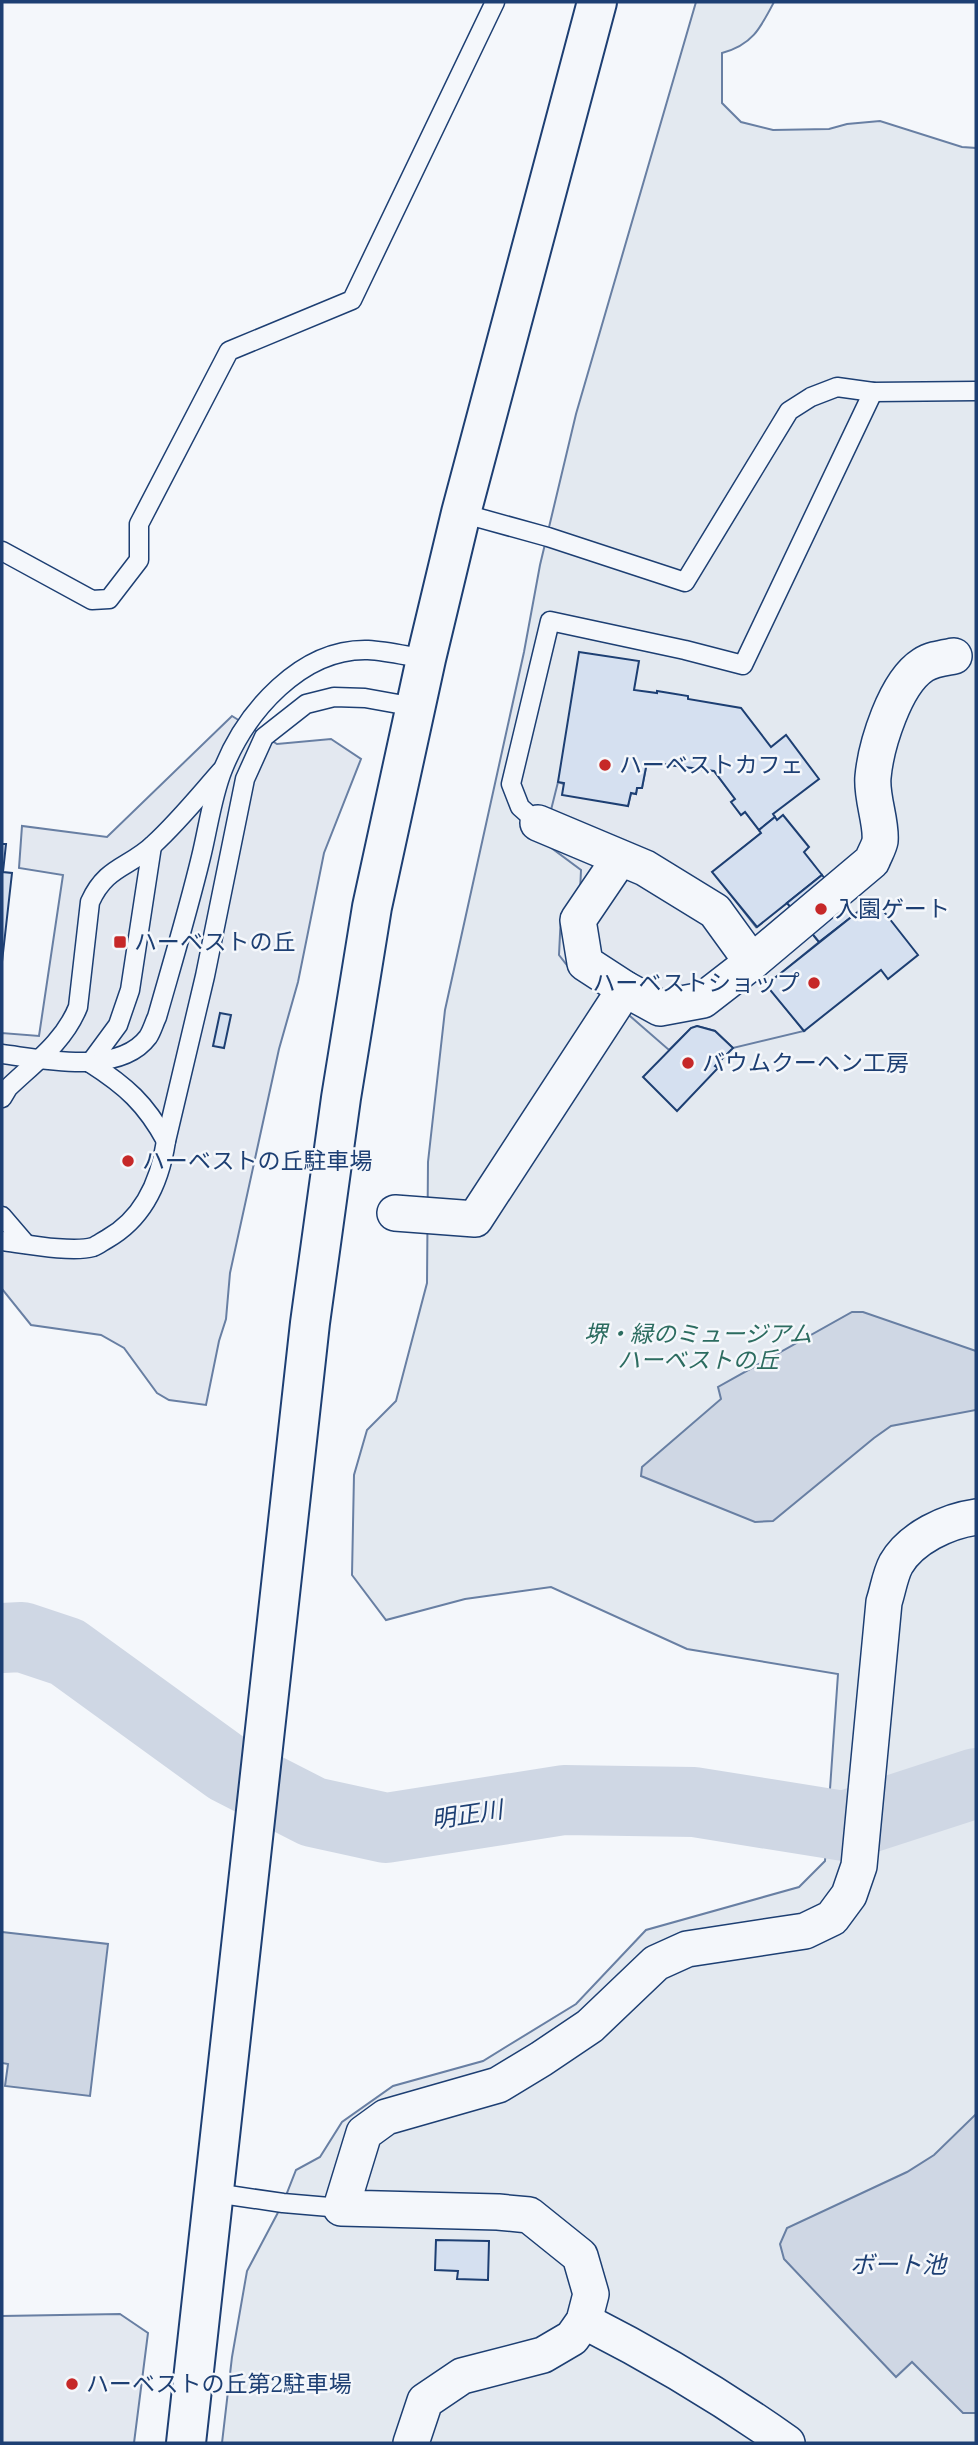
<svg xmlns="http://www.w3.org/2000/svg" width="978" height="2445" font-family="Lora,'Noto Sans JP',serif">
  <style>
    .green { fill: #e3e9f0; stroke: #687fa3; stroke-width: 2 }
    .parking { fill: #e3e8f0; stroke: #687fa3; stroke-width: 2 }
    .water { fill: #cfd7e4; stroke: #687fa3; stroke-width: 2 }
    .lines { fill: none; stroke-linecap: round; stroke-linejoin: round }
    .river { stroke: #cfd7e4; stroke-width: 70 }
    .building { fill: #d5e0f0; stroke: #1d3f73; stroke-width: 2 }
    .lane-casing { stroke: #1d3f73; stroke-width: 21 }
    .street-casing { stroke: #1d3f73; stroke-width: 38 }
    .secondary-casing { stroke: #1d3f73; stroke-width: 42 }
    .lane { stroke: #f4f7fb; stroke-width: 18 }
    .street { stroke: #f4f7fb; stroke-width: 35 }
    .secondary { stroke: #f4f7fb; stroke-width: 38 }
    .poi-dot { fill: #c62828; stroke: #f4f7fb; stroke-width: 2.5 }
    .labels { text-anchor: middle; stroke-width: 5; stroke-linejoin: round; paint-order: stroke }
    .poi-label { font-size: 23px; fill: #1d3f73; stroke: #f4f7fb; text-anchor: start }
    .park-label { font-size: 23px; font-style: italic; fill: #2c6c60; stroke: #f4f7fb }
    .water-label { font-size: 24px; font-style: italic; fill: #1d3f73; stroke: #f4f7fb }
  </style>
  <rect width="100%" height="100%" fill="#f4f7fb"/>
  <path class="green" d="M696 2H774C760 29 752 45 722 53V103L741 122 773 130 829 129 847 124 880 121 962 147 976 148V2443H222L232 2357 247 2271 283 2203 296 2170 320 2157 342 2122 393 2086 483 2061 576 2004 646 1930 799 1887 825 1861 838 1674 687 1649 551 1587 465 1599 386 1620 352 1575 354 1475 367 1430 396 1401 427 1283 428 1162 445 1010 524 652 540 565 576 414Z"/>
  <g class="parking">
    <path d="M232 716 277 744 331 739 361 759 324 853 298 982 279 1049 230 1273 226 1319 219 1341 206 1405 169 1400 157 1393 124 1348 101 1335 31 1325 2 1289V1033L39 1036 63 875 19 868 22 826 107 837Z"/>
    <path d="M647 762 714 771 735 799 732 802 741 815 745 812 761 833 713 872 756 927 787 903 819 942 767 985 804 1031 733 1048 715 1031 697 1026 691 1028 669 1050 615 1003 573 973 559 955 561 914 580 893 581 870 530 832 551 810 558 782 628 806 631 793 636 794 637 788H642Z"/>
    <path d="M120 2314 148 2333 134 2443H2V2316Z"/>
  </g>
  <g class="water">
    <path d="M852 1312H863L976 1351V1410L891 1426 874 1438 773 1521 755 1522 641 1476 642 1467 721 1399 718 1387Z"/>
    <path d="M2 1932 108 1944 90 2096 5 2086 8 2064 2 2063Z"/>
    <path d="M976 2114V2413H963L912 2362 896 2377 784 2259 780 2244 787 2228 907 2172 934 2155Z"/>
  </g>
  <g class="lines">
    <path class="river" d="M2 1638 22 1637 67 1652 227 1768 313 1812 386 1828 564 1800 694 1802 844 1826 976 1783"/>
  </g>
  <g class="building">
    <path d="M579 652 639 661 634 690 657 693V691L688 696V699L741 708 771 747 786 735 819 779 773 814 775 817 759 830 745 812 741 815 731 802 735 799 714 771 647 762 642 788H637L636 794 631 793 628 806 562 795 564 783 558 782Z"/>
    <path d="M783 815 809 847 804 852 822 875 757 927 712 872 761 833 759 830 775 817 777 820Z"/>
    <path d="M2 844H6L3 872 12 873 2 962Z"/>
    <path d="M822 875 854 915 819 942 787 903Z"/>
    <path d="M874 899 918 955 888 979 881 970 804 1031 766 985Z"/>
    <path d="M220 1013 231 1015 224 1048 213 1046Z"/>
    <path d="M697 1026 715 1031 733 1048 715 1066 718 1068 677 1111 643 1077 691 1028Z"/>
    <path d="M436 2240 489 2241 488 2280 457 2279 458 2271 435 2270Z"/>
  </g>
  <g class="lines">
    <defs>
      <g id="lane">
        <path d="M461 513 548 537 685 582 789 411 811 397 837 387 873 392 976 391"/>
        <path d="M2 551 92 600 109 599 139 560V524L229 351 352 300 495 2"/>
        <path d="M538 823 520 807 511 784 550 621 685 650 743 665 873 392"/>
        <path d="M2 1054C43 1059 119 1076 148 1037 152 1031 154 1023 157 1017 172 964 188 911 201 857 208 829 212 796 223 769 246 712 301 648 368 650 387 651 407 656 426 659"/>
        <path d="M90 1063 118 1025 130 990 152 846"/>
        <path d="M90 1063C126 1086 146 1104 166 1141"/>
        <path d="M2 1098 8 1088C34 1063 64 1042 78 1007L90 902C106 866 129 868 154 844 178 822 199 796 221 771"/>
        <path d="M2 1216 26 1244"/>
        <path d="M2 1241C25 1244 72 1253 93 1247 98 1245 103 1241 107 1239 144 1218 160 1181 166 1141L205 976 245 779 264 737 306 704 334 697 365 698 415 707"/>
        <path d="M215 2193 283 2203 341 2208"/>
      </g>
      <g id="street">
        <path d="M538 823 645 868 715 911 752 962 703 1000 660 1008 625 989 585 963 578 920 620 858"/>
        <path d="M752 962 872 861C874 855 879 847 880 841 882 823 871 797 873 777 876 745 895 683 923 665 932 659 943 658 954 656"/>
        <path d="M395 1213 475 1219 625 989"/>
        <path d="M584 2321C655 2357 722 2397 787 2443"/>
        <path d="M411 2443 425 2401 462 2376 543 2355 572 2338 584 2321 591 2294 580 2256 529 2215 498 2212 341 2208 364 2133 386 2117 498 2085 541 2059 590 2026 656 1963 687 1949 805 1931 832 1918 849 1895 859 1866 884 1602C888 1590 890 1575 896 1564 911 1538 947 1521 976 1517"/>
      </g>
      <path id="secondary" d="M186 2443 310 1323 341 1098 372 907 426 659 461 513 597 2"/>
    </defs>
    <use href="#lane" class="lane-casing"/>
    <use href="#street" class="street-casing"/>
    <use href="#secondary" class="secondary-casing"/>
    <use href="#lane" class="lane"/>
    <use href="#street" class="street"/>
    <use href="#secondary" class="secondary"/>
  </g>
  <g class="poi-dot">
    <circle cx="605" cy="765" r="7"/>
    <circle cx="821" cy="909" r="7"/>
    <rect x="113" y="935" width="14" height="14" rx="3.5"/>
    <circle cx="814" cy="983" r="7"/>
    <circle cx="688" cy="1063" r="7"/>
    <circle cx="128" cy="1161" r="7"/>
    <circle cx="72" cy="2384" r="7"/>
  </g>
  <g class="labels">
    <g class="poi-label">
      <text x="619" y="773">ハーベストカフェ</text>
      <text x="835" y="917">入園ゲート</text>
      <text x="134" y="950">ハーベストの丘</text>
      <text x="800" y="991" text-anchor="end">ハーベストショップ</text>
      <text x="702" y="1071">バウムクーヘン工房</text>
      <text x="142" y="1169">ハーベストの丘駐車場</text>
      <text x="86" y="2392">ハーベストの丘第2駐車場</text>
    </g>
    <g class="park-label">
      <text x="698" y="1342">堺・緑のミュージアム<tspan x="698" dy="26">ハーベストの丘</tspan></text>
    </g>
    <g class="water-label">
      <text transform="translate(467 1815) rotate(-9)" y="8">明正川</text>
      <text x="898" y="2273">ボート池</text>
    </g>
  </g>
  <rect width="978" height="2445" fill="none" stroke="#1d3f73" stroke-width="7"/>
</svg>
